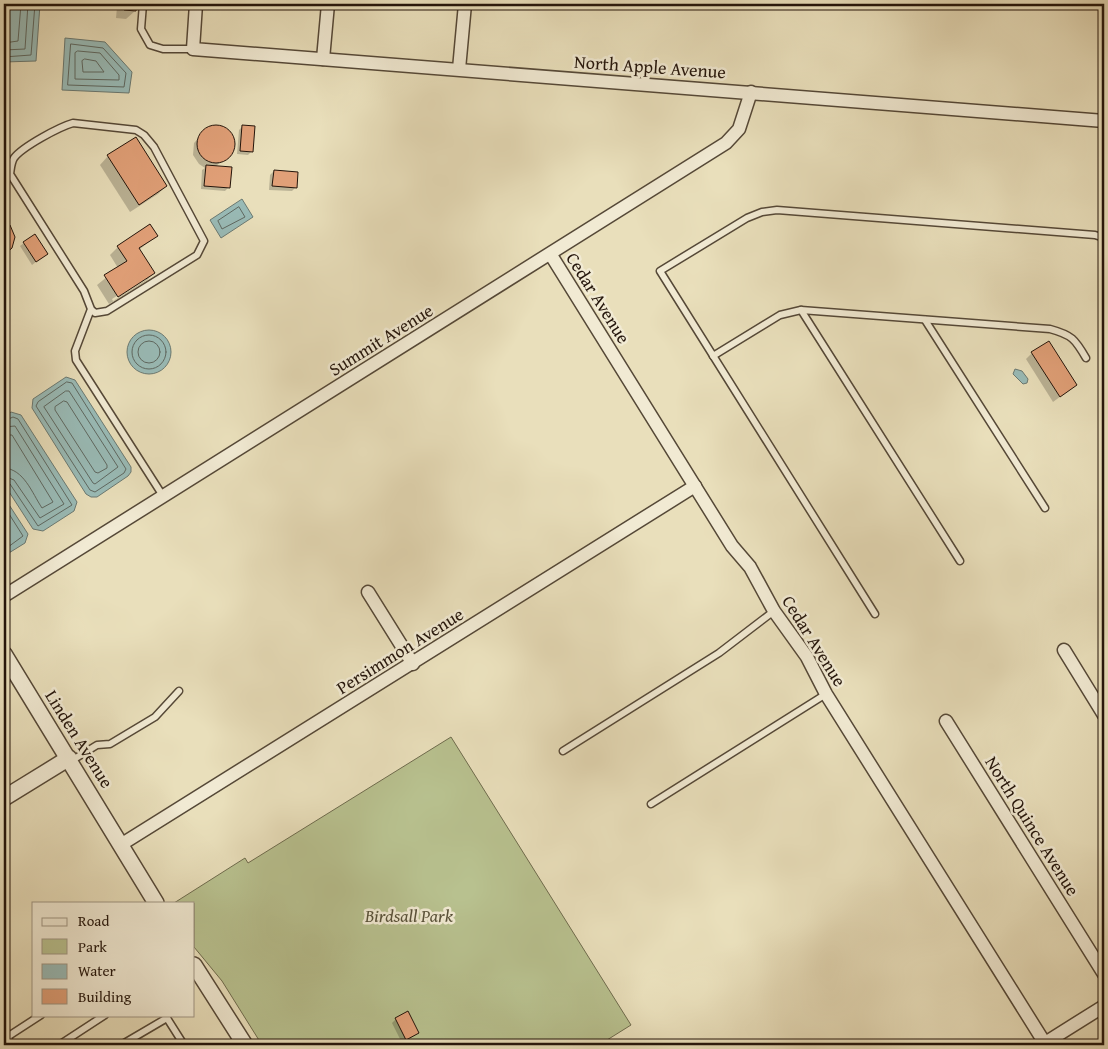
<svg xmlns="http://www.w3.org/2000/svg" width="1108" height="1049" font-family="'Gentium Book Plus',serif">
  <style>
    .green { fill: #b8c18f; stroke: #6e6b4d }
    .water { fill: #99bbb7; stroke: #6a7972 }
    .shadow { fill: #0003; fill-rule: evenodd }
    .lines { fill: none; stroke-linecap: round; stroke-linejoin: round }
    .shore { stroke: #5e6861; stroke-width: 1 }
    .building { fill: #e1a078; stroke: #24150b }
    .service-casing { stroke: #554837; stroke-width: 9 }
    .minor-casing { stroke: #554837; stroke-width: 15 }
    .tertiary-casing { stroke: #554837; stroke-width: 18 }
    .service { stroke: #f1ead3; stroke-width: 6 }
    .minor { stroke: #f1ead3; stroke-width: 12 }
    .tertiary { stroke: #f1ead3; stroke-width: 15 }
    .labels { text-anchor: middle; stroke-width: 5; stroke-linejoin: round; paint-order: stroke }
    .street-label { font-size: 18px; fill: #24150b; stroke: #f1ead3 }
    .park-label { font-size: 18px; font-style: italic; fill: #585139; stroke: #f1ead3 }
  </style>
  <rect width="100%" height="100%" fill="#e9dfbb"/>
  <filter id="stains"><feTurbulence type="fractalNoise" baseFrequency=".004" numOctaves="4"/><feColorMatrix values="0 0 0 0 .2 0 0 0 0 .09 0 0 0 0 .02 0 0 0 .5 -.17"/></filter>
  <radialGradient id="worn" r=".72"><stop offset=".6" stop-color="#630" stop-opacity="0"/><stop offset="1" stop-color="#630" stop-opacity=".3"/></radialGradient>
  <path class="green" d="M451 737 631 1025 599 1045H262L222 981 194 947V903H174L245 858 248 863Z"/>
  <g class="water">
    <path d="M4 4H40L36 61 4 62Z"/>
    <path d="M65 38 105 42 132 72 129 93 62 90Z"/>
    <path d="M242 199 253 217 221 238 210 220Z"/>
    <circle cx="149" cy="352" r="22"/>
    <path d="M1015 369 1022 371 1028 379 1027 383 1023 384 1013 374Z"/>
    <path d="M66 377 75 380 131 467V472L128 476 97 497H91L86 494 32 408 33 399Z"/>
    <path d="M11 412 21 415 77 502 74 511 43 531 33 529 4 484V417Z"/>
    <path d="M4 497 28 534 25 543 4 556Z"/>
  </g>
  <g class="shadow">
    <path d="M81 4H135V11L126 19 116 18 117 7Z"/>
    <path d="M220 127 229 132 234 142 231 153 215 167 229 187 225 191 201 189 202 170 205 168 199 164 193 155 194 143 208 128Z"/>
    <path d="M242 127 252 151 248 155 237 154 239 130Z"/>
    <path d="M108 156 166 186 158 194 130 212 100 165Z"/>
    <path d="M274 171 296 187 292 191 269 190 270 175Z"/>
    <path d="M156 236 139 250 154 273 146 281 109 304 97 285 118 268 110 255 118 247ZM146 277V280L113 301 112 299Z"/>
    <path d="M24 243 46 254 32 265 20 246Z"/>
    <path d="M1032 353 1076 385 1053 402 1026 359Z"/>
    <path d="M396 1019 418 1033 402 1043 392 1023Z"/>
  </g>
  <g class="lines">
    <g class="shore">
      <path d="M4 43 18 41 21 4"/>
      <path d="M71 44 103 48 126 73 124 87 68 85Z"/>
      <path d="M4 50 25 49 28 4"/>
      <path d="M78 51 100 53 119 75V80L75 79V53Z"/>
      <path d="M4 57 31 55 35 4"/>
      <path d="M85 59 96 61 104 72H83L82 61Z"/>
      <path d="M239 207 245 217 222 229 218 221Z"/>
      <circle cx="149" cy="352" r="17"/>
      <circle cx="149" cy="352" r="11"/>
      <path d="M67 382 72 383 126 469 124 473 95 492 90 490 36 406 38 402Z"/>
      <path d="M66 391H69L118 467 95 484 93 483 44 407Z"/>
      <path d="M64 401 67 402 107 465V468L98 473 95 472 55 410V407Z"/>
      <path d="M4 421 13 417 18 419 72 505 38 526 10 484 4 482"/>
      <path d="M4 427 15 426 64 504 40 518 14 480 4 476"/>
      <path d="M4 435H12L53 502 42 508C32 493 24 469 4 468"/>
      <path d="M4 506 23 536 4 550"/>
    </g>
  </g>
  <g class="building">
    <path d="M124 4H137L136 11 124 10Z"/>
    <path d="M242 125 255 126 253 152 240 151Z"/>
    <circle cx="216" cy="144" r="19"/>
    <path d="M136 137 167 186 139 205 107 155Z"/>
    <path d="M206 165 232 167 230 188 204 186Z"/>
    <path d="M274 170 298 172 297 188 272 186Z"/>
    <path d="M4 221 10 225 15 237 12 248 4 255Z"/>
    <path d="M150 224 158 236 139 248 155 273 118 297 104 275 127 261 117 246Z"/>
    <path d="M35 234 48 254 36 262 23 242Z"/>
    <path d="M1049 341 1077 385 1060 397 1031 352Z"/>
    <path d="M408 1011 419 1033 406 1040 395 1018Z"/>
  </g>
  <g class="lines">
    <defs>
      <g id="service">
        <path d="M143 4 141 29 150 45 163 49H193"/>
        <path d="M91 309 95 313 107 311 197 255 204 241 154 147 144 135 136 130 73 123C59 127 22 147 14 158 11 163 11 168 10 174L84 291 91 309 75 351 76 360 163 496"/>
        <path d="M801 310 960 561"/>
        <path d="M925 320 1045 508"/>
        <path d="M713 356 780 315 801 310 1050 329C1072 335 1075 339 1086 358"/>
        <path d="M875 614 660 271 747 218 762 212 777 210 1095 235 1104 238"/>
        <path d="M563 751 719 653 774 611"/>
        <path d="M71 761 97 745 110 744 155 717 179 691"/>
        <path d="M651 804 826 694"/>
        <path d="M165 1015 184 1045"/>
        <path d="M7 1037 12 1045"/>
        <path d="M4 1039 41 1015"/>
        <path d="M59 1045 105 1015"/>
        <path d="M121 1045 167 1018"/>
      </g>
      <g id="minor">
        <path d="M196 4 193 49 1104 121"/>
        <path d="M323 59 328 4"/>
        <path d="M459 69 465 4"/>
        <path d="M551 255 732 546 750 567 774 611 807 657 826 694 1046 1045"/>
        <path d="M368 592 413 664"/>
        <path d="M4 596 726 143 739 129 751 92"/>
        <path d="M1064 650 1104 715"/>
        <path d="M946 721 1104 974"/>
        <path d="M122 844 695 486"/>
        <path d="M1045 1043 1104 1006"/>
      </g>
      <g id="tertiary">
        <path d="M4 654 156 903"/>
        <path d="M4 798 69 758"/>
        <path d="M194 965 245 1045"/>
      </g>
    </defs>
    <use href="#service" class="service-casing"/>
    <use href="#minor" class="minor-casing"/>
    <use href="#tertiary" class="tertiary-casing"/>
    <use href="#service" class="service"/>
    <use href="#minor" class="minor"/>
    <use href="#tertiary" class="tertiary"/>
  </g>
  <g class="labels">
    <g class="street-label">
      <text transform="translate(650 67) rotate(4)" y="6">North Apple Avenue</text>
      <text transform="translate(598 298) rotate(58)" y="6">Cedar Avenue</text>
      <text transform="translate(381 340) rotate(-32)" y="6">Summit Avenue</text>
      <text transform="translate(814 641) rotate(58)" y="6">Cedar Avenue</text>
      <text transform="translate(400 651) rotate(-32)" y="6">Persimmon Avenue</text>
      <text transform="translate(79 739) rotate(58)" y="6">Linden Avenue</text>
      <text transform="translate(1032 826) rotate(58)" y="6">North Quince Avenue</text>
    </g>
    <g class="park-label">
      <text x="409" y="922">Birdsall Park</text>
    </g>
  </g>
  <rect width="1108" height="1049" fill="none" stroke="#e9dfbb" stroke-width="20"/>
  <rect x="5" y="5" width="1098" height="1039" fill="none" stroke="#24150b" stroke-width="2.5"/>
  <rect x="10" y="10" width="1088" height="1029" fill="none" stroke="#24150b"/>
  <rect x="32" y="902" width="162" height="115" fill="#f1ead3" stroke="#9f9583"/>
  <rect x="42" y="918" width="25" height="8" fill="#f1ead3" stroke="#9f9583"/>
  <text x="78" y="926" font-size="15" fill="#24150b">Road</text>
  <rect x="42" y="939" width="25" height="15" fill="#b8c18f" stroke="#9f9583"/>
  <text x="78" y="952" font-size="15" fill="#24150b">Park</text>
  <rect x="42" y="964" width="25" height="15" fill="#99bbb7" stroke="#9f9583"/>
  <text x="78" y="976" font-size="15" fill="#24150b">Water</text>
  <rect x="42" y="989" width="25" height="15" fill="#e1a078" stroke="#9f9583"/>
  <text x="78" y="1002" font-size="15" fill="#24150b">Building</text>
  <rect width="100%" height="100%" filter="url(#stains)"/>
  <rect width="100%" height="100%" fill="url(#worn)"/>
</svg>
